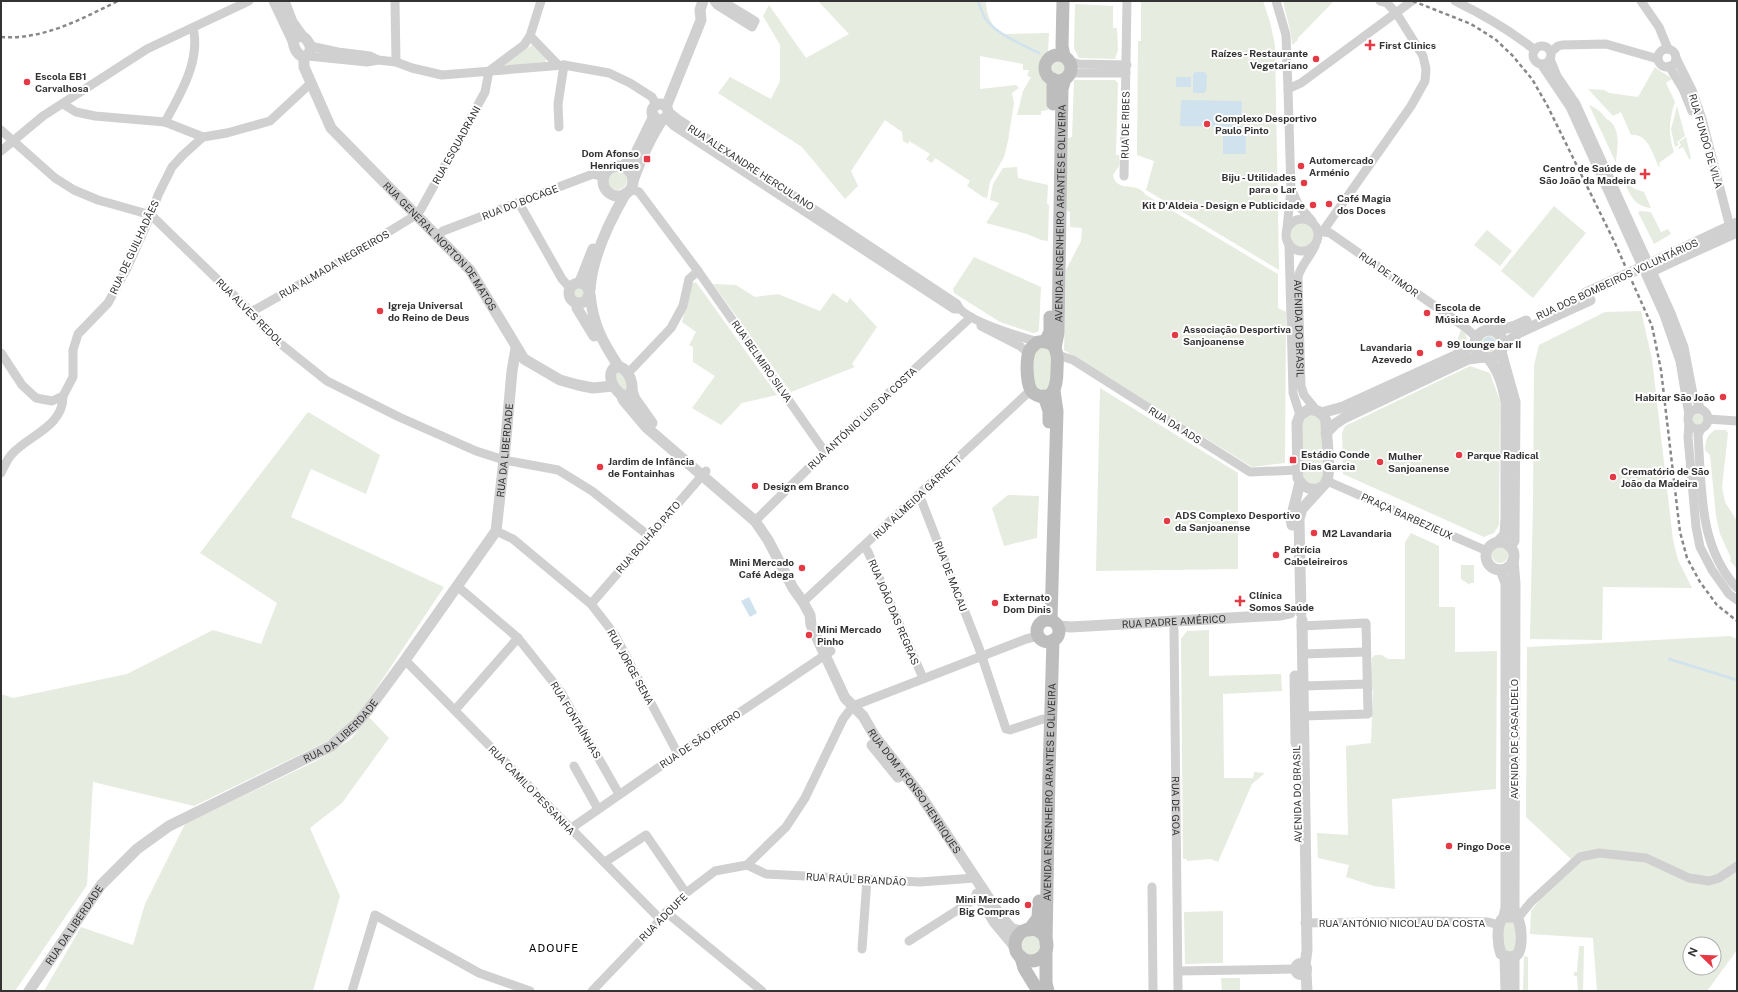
<svg xmlns="http://www.w3.org/2000/svg" width="1738" height="992" font-family="'Public Sans',sans-serif">
  <style>
    .green { fill: #e6ecdf; fill-rule: evenodd }
    .water { fill: #cfe2ee }
    .lines { fill: none; stroke-linecap: round; stroke-linejoin: round }
    .stream { stroke: #cfe2ee; stroke-width: 2.5 }
    .minor { stroke: #d0d0d0; stroke-width: 9 }
    .tertiary { stroke: #d0d0d0; stroke-width: 11 }
    .secondary { stroke: #bdbdbd; stroke-width: 13 }
    .rail { stroke: #888; stroke-width: 2.5; stroke-dasharray: 4 3; stroke-linecap: butt }
    .tertiary-bridge { stroke: #d0d0d0; stroke-width: 11 }
    .poi-dot { fill: #e63946; stroke: #fff; stroke-width: 1.5 }
    .labels { text-anchor: middle; stroke-width: 4; stroke-linejoin: round; paint-order: stroke }
    .poi-label { font-size: 10px; font-weight: bold; fill: #333; stroke: #fff; text-anchor: start }
    .street-label { font-size: 10px; fill: #333; stroke: #fff }
    .neighbourhood-label { font-size: 11px; letter-spacing: 1px; fill: #000; stroke: #fff }
  </style>
  <rect width="100%" height="100%" fill="#fff"/>
  <g class="green">
    <path d="M818 1H986C986 13 991 28 1003 34L1049 33 1048 52 1041 62 1040 72 1048 88V110L1041 111V115H1017L1023 91 1031 77 1027 76 1029 70H1023V64L980 56V89L1016 85 1019 88 1012 93 1014 103 1008 141 1004 157 990 182 987 198 983 197 967 186 970 181 935 158 932 163 926 159 930 154 909 141 908 144 903 141 902 132 885 120 851 171 858 186 845 199 802 147 718 93 730 77 771 99 780 81V45L763 16 769 5 806 58 849 34Z"/>
    <path d="M1141 1H1263L1270 22 1275 45 1279 270 1146 190 1154 161 1137 155 1138 41H1141Z"/>
    <path d="M1283 1H1334L1297 39 1298 40 1292 45 1291 34Z"/>
    <path d="M1075 4 1113 6V28H1117L1118 50 1115 59 1079 58 1074 48Z"/>
    <path d="M532 45 546 59 545 62 501 66Z"/>
    <circle cx="1059" cy="68" r="7"/>
    <path d="M1655 67C1660 72 1667 74 1672 79L1666 83 1675 102C1669 120 1668 133 1674 152L1659 163 1660 166 1659 167C1653 155 1648 133 1631 135L1621 112 1613 116 1588 89 1604 90 1609 93 1638 97Z"/>
    <path d="M1074 80H1115L1118 83 1116 155H1120L1119 166 1113 175C1117 194 1136 180 1146 195L1278 274V308L1286 312 1285 463 1252 467 1064 350 1066 270 1081 241 1082 228 1070 227V212L1066 210 1068 138 1072 137Z"/>
    <path d="M1589 105C1596 108 1599 110 1604 116 1606 119 1609 120 1611 122 1621 133 1617 149 1616 163Z"/>
    <path d="M1677 106 1685 136 1677 142 1679 145 1675 147 1671 129Z"/>
    <path d="M1686 137 1691 158 1689 159 1683 147 1679 149 1678 148 1681 145 1679 142Z"/>
    <path d="M1017 167 1018 178 1048 185 1047 204 1049 205 1048 241 1041 240 1027 234 986 223 999 203 990 200 993 184 1003 168Z"/>
    <circle cx="617" cy="180" r="10"/>
    <path d="M1624 182 1635 189 1644 192 1651 208C1633 205 1632 197 1624 182Z"/>
    <path d="M1554 206 1586 233 1533 298 1501 271Z"/>
    <path d="M1641 211 1651 212 1661 232 1668 229 1671 234 1654 244 1638 212Z"/>
    <circle cx="1302" cy="235" r="12"/>
    <path d="M1487 230 1512 251 1500 266 1474 245Z"/>
    <path d="M974 257 1041 287 1039 328 1038 332 1033 333 1000 322 954 293 953 289Z"/>
    <path d="M696 282 777 395 742 403 721 425 692 408 715 376 693 362V347L689 345 696 332 682 322 691 284Z"/>
    <path d="M713 284 736 285 755 297 778 294 820 311 833 293 847 303 850 298 877 327 852 364 855 367 791 392Z"/>
    <circle cx="579" cy="292" r="6"/>
    <path d="M1641 311 1652 359 1673 540 1678 560 1692 588 1603 587 1602 640 1530 639 1533 504 1534 365 1539 345 1605 312Z"/>
    <path d="M1461 329C1470 337 1468 343 1459 349L1458 339Z"/>
    <circle cx="1489" cy="344" r="11"/>
    <path d="M1042 346 1050 350 1052 383 1046 391 1039 390 1033 383 1034 354Z"/>
    <path d="M1470 366 1490 373 1500 401 1499 525 1494 533 1484 537 1343 474 1342 433 1345 426Z"/>
    <path d="M618 368 631 385 623 394 613 372Z"/>
    <path d="M1100 388 1238 473V569L1096 571Z"/>
    <path d="M308 412 380 455 366 494 311 469 291 517 444 587 362 710 334 738 194 806 93 782 87 885 15 991H1V694L13 698 127 674 213 630 261 644 277 603 200 553Z"/>
    <path d="M1312 413 1322 421 1323 476 1321 482 1315 485 1304 480 1301 423 1304 417Z"/>
    <circle cx="1698" cy="419" r="6"/>
    <path d="M1715 430H1726L1728 433 1722 487 1725 502 1737 521V569L1730 561 1731 558 1720 534 1716 516 1710 455 1705 450C1706 440 1706 436 1715 430Z"/>
    <path d="M1008 495 1039 496 1037 538 1004 546 992 508Z"/>
    <path d="M1411 533 1439 546V607H1455V652L1497 651 1496 789 1392 799 1395 889 1374 886 1346 877 1349 865 1318 858 1317 833 1348 835 1346 746 1371 743 1373 690 1370 691 1372 658 1375 655H1382L1388 659H1405V542Z"/>
    <circle cx="1500" cy="555" r="8"/>
    <path d="M1461 565H1474V583H1470V585L1461 579Z"/>
    <path d="M1209 630V676L1281 674 1282 691 1223 694 1224 778H1253L1254 772 1265 773 1252 784 1218 862 1211 859 1187 861V859H1183L1181 639 1187 631Z"/>
    <path d="M1730 636 1737 639V950L1707 991H1597L1593 938 1530 934 1531 911 1571 859 1526 817 1527 647ZM1690 944H1714V968H1690Z"/>
    <path d="M369 717 389 738 342 803 310 828 340 896 313 991H44L81 927 133 945 145 904 185 824 316 761 351 739Z"/>
    <path d="M1223 911V963L1185 964 1184 912Z"/>
    <path d="M1505 922H1515L1516 947 1514 952 1506 953 1503 948V924Z"/>
    <circle cx="1030" cy="945" r="11"/>
    <path d="M1579 946H1584L1583 991H1578L1577 976H1574V972H1577Z"/>
    <path d="M1524 956 1528 957V991H1523Z"/>
    <path d="M1221 978H1240V991H1222Z"/>
  </g>
  <g class="water">
    <path d="M1195 72H1204L1207 75 1206 91H1205V93H1193V75Z"/>
    <rect x="1176" y="77" width="15" height="10"/>
    <path d="M1181 100 1242 101 1241 127 1180 126Z"/>
    <rect x="1223" y="135" width="23" height="19"/>
    <circle cx="1489" cy="343" r="6"/>
    <path d="M749 597 757 613 750 617 741 601Z"/>
  </g>
  <g class="lines">
    <g class="stream">
      <path d="M978 1C980 7 983 16 987 21 999 35 1023 45 1039 53"/>
      <path d="M1669 659 1737 680"/>
    </g>
    <g class="minor">
      <path d="M395 1 396 62"/>
      <path d="M714 1 717 5 752 27 755 21 722 1"/>
      <path d="M1276 1 1286 35 1288 89"/>
      <path d="M1455 1C1484 15 1509 30 1535 50"/>
      <path d="M1641 1 1659 27 1668 49"/>
      <path d="M530 36 558 65"/>
      <path d="M310 46 338 52 370 56 378 60"/>
      <circle cx="1542" cy="55" r="9"/>
      <circle cx="1667" cy="58" r="9"/>
      <path d="M1551 52 1558 46 1562 45 1606 44 1658 59"/>
      <path d="M308 56 367 62 378 60 396 62 412 68 442 75 564 65 609 73 630 83 652 97 656 105"/>
      <path d="M1676 58 1692 90 1702 119 1730 227"/>
      <path d="M1550 59 1557 76 1576 104 1671 313 1684 347 1693 394 1701 409"/>
      <path d="M1069 61 1079 64 1127 65"/>
      <path d="M1541 64 1570 107 1664 315 1680 361 1689 415"/>
      <path d="M1669 66 1683 89 1692 111"/>
      <path d="M1070 73H1126"/>
      <path d="M63 104 76 112 95 116 165 122 203 137"/>
      <path d="M668 111 678 119 957 304C962 320 1021 337 1038 342"/>
      <path d="M665 117 674 126 954 309H959"/>
      <path d="M165 122C180 95 201 60 193 28"/>
      <path d="M559 127 558 104 564 65"/>
      <path d="M1 130 55 178 74 190 98 200 151 215 251 312 277 341 327 381 399 417 476 451 504 460 558 470 592 491 649 536"/>
      <path d="M1 151 43 116 147 49 249 1"/>
      <path d="M1124 176 1127 1"/>
      <path d="M631 189 639 192 698 271 689 279 683 306 671 328 632 369"/>
      <path d="M1292 191 1299 206 1312 221"/>
      <path d="M519 203 562 279 570 288"/>
      <circle cx="1302" cy="235" r="16"/>
      <path d="M1287 228 1291 190 1288 89 1301 83 1412 1"/>
      <path d="M1319 231 1330 233 1465 327 1476 337"/>
      <path d="M1323 231 1411 106 1425 81 1426 69 1423 56 1397 14 1387 3 1380 1"/>
      <path d="M438 235 443 231 593 174 603 177"/>
      <path d="M1289 244 1293 393 1300 415"/>
      <path id="s1" d="M1315 246C1310 257 1301 265 1298 277L1301 386 1304 395 1317 411"/>
      <path d="M698 271 825 452"/>
      <path d="M251 312 341 261 416 215 421 209 485 92 489 71 524 45 530 36 541 1"/>
      <path d="M981 326 1020 346 1029 354"/>
      <path d="M1 353 22 385 36 398 52 401 63 396 73 377V350L78 334 108 303 127 268 151 215 158 195 172 167 183 155 203 137 227 133 270 121 311 83"/>
      <path d="M1058 355 1073 360 1250 472 1298 470"/>
      <circle cx="1698" cy="419" r="10"/>
      <path d="M1708 419 1737 421"/>
      <path d="M1689 424 1688 437 1696 527 1700 547 1712 570 1729 594 1737 600"/>
      <path d="M1701 429 1698 435C1702 488 1698 546 1737 588"/>
      <path d="M1 473C4 467 7 459 12 454 29 435 63 427 63 396"/>
      <path d="M1327 481 1487 551"/>
      <path d="M918 496 922 502 979 648 1006 729 1010 730 1043 719"/>
      <path d="M755 521 825 452 971 317"/>
      <path d="M496 531 513 539 591 604 615 635 678 754"/>
      <path d="M864 546 868 552 923 678"/>
      <path d="M457 586 518 638 561 692 619 794"/>
      <path d="M803 602 1031 390"/>
      <path d="M591 604 706 471"/>
      <path d="M1301 626 1366 623 1368 714 1303 716"/>
      <path id="s2" d="M1174 629 1178 991"/>
      <path d="M1302 654 1366 652"/>
      <path d="M405 660 660 919"/>
      <path d="M1303 686 1367 684"/>
      <path d="M455 710 518 638"/>
      <path d="M574 766 598 809"/>
      <path d="M570 829 678 754 831 651"/>
      <path d="M605 862 646 835 686 893"/>
      <path d="M747 865 766 874 920 882 975 878"/>
      <path d="M1152 887 1153 991"/>
      <path d="M666 912 762 991"/>
      <path d="M1518 918 1531 902 1580 857 1599 853 1646 858 1689 878 1709 881 1719 878 1737 866"/>
      <path d="M1305 923 1432 921 1488 922 1499 925"/>
      <path d="M909 941 978 897"/>
      <path d="M862 949 867 879"/>
      <path d="M1178 971 1295 969"/>
      <path d="M352 991 375 915 479 973 530 991"/>
      <path d="M592 991 686 893 715 871 747 865 786 827 805 798 843 719 853 706 1026 639 1039 636"/>
    </g>
    <g class="tertiary">
      <path d="M274 1 293 41"/>
      <path d="M284 1 292 22 302 36"/>
      <path d="M302 36C310 41 315 52 304 57 297 55 294 48 293 41L297 37Z"/>
      <path id="s3" d="M304 57V67L331 128 470 270 524 359 560 380 578 385 593 388 613 386"/>
      <circle cx="660" cy="112" r="8"/>
      <path d="M666 107 701 20 700 10 703 1"/>
      <circle cx="618" cy="181" r="15"/>
      <path d="M623 166 635 155 654 116"/>
      <path d="M633 181C641 159 650 138 663 119"/>
      <path d="M1671 254 1737 223"/>
      <path d="M1675 260 1737 232"/>
      <path d="M580 282 593 249"/>
      <circle cx="579" cy="293" r="10"/>
      <path d="M590 290C592 257 609 222 626 193"/>
      <path d="M590 294C593 325 602 341 619 367"/>
      <path d="M577 303V308L594 336"/>
      <circle cx="1489" cy="344" r="14"/>
      <path d="M1495 331 1515 326 1526 321"/>
      <path d="M1504 346 1518 333 1590 300"/>
      <path d="M1501 352 1515 402 1514 541 1510 546"/>
      <path d="M1488 358C1499 371 1503 386 1506 402V517L1505 534 1498 542"/>
      <path d="M617 366C628 368 633 381 632 391L627 396C615 396 603 372 617 366Z"/>
      <path d="M632 391 635 399 652 423"/>
      <path id="s4" d="M621 395 624 401 646 427 755 521 768 540 793 588 803 602 810 615 811 625 845 698 863 716 874 735 919 793 1002 918 1012 929 1023 931"/>
      <path d="M1308 410C1317 409 1323 413 1326 421 1326 434 1331 471 1327 480 1321 495 1303 490 1298 478L1297 423 1300 415Z"/>
      <path d="M1321 413 1343 407 1455 356 1475 344"/>
      <path d="M1326 433 1335 424 1344 418 1468 359 1484 357"/>
      <path d="M1292 525 1291 519 1300 482"/>
      <circle cx="1500" cy="556" r="14"/>
      <path d="M1513 560 1515 584 1514 908 1516 917"/>
      <path d="M1501 570 1506 583V907L1504 917"/>
      <path d="M1301 613 1299 519 1302 509 1321 488"/>
      <path d="M1302 620 1307 950 1305 965"/>
      <path id="s5" d="M1058 626 1071 627 1281 615 1290 613"/>
      <path d="M1295 676 1296 743"/>
      <path d="M872 745 898 777"/>
      <path d="M977 894 995 923 1015 947"/>
      <path d="M1505 956C1508 957 1512 957 1515 956 1524 953 1522 922 1516 917H1504C1495 924 1498 945 1501 954L1505 956 1506 991"/>
      <path d="M1514 957V991"/>
      <circle cx="1301" cy="969" r="5.5"/>
      <path d="M1306 972 1307 991"/>
      <path id="s6" d="M29 991 101 885 137 849 169 826 331 746 356 724 368 710 405 660 496 531 504 460 512 371 516 348"/>
    </g>
    <g class="secondary">
      <path d="M1063 1 1062 46 1064 56"/>
      <circle cx="1058" cy="68" r="13"/>
      <path d="M1053 79V104"/>
      <path d="M1038 342C1058 338 1058 356 1057 370 1057 384 1054 406 1033 393 1026 386 1026 361 1029 352 1031 347 1034 345 1038 342Z"/>
      <path d="M1045 342 1050 332V317"/>
      <path id="s7" d="M1055 348 1058 333 1062 89 1065 79"/>
      <path d="M1044 396 1049 411V422"/>
      <path d="M1051 620 1057 411 1054 391"/>
      <circle cx="1048" cy="631" r="11"/>
      <circle cx="1031" cy="945" r="16"/>
      <path d="M1029 930 1038 918 1039 901"/>
      <path id="s8" d="M1046 944 1049 773 1053 640"/>
      <path d="M1046 950V983L1048 991"/>
      <path d="M1021 957 1024 968 1038 991"/>
    </g>
    <g class="rail">
      <path d="M1413 1 1471 24 1495 39 1512 55 1532 79 1547 105 1614 241 1652 326 1661 370 1680 532 1687 558 1700 582 1717 605 1737 621"/>
      <path d="M1 37C44 40 81 19 118 1"/>
    </g>
    <g class="tertiary-bridge">
      <path d="M1656 269 1675 260"/>
      <path d="M1586 293 1671 254"/>
    </g>
  </g>
  <g class="poi-dot">
    <path d="M1368 39h4v4h4v4h-4v4h-4v-4h-4v-4h4z"/>
    <circle cx="1316" cy="59" r="4"/>
    <circle cx="27" cy="82" r="4"/>
    <circle cx="1207" cy="124" r="4"/>
    <rect x="643" y="155" width="8" height="8" rx="2"/>
    <circle cx="1301" cy="166" r="4"/>
    <path d="M1643 168h4v4h4v4h-4v4h-4v-4h-4v-4h4z"/>
    <circle cx="1304" cy="183" r="4"/>
    <circle cx="1329" cy="204" r="4"/>
    <circle cx="1313" cy="205" r="4"/>
    <circle cx="380" cy="311" r="4"/>
    <circle cx="1427" cy="313" r="4"/>
    <circle cx="1175" cy="335" r="4"/>
    <circle cx="1439" cy="344" r="4"/>
    <circle cx="1420" cy="353" r="4"/>
    <circle cx="1723" cy="397" r="4"/>
    <circle cx="1459" cy="455" r="4"/>
    <rect x="1289" y="456" width="8" height="8" rx="2"/>
    <circle cx="1380" cy="462" r="4"/>
    <circle cx="600" cy="467" r="4"/>
    <circle cx="1613" cy="477" r="4"/>
    <circle cx="755" cy="486" r="4"/>
    <circle cx="1167" cy="521" r="4"/>
    <circle cx="1314" cy="533" r="4"/>
    <circle cx="1276" cy="555" r="4"/>
    <circle cx="802" cy="568" r="4"/>
    <path d="M1238 595h4v4h4v4h-4v4h-4v-4h-4v-4h4z"/>
    <circle cx="995" cy="603" r="4"/>
    <circle cx="809" cy="635" r="4"/>
    <circle cx="1449" cy="846" r="4"/>
    <circle cx="1028" cy="905" r="4"/>
  </g>
  <g class="labels">
    <g class="poi-label">
      <text x="1379" y="49">First Clinics</text>
      <text x="1308" y="57" text-anchor="end">Raízes - Restaurante<tspan x="1308" dy="12">Vegetariano</tspan></text>
      <text x="35" y="80">Escola EB1<tspan x="35" dy="12">Carvalhosa</tspan></text>
      <text x="1215" y="122">Complexo Desportivo<tspan x="1215" dy="12">Paulo Pinto</tspan></text>
      <text x="639" y="157" text-anchor="end">Dom Afonso<tspan x="639" dy="12">Henriques</tspan></text>
      <text x="1309" y="164">Automercado<tspan x="1309" dy="12">Arménio</tspan></text>
      <text x="1636" y="172" text-anchor="end">Centro de Saúde de<tspan x="1636" dy="12">São João da Madeira</tspan></text>
      <text x="1296" y="181" text-anchor="end">Biju - Utilidades<tspan x="1296" dy="12">para o Lar</tspan></text>
      <text x="1337" y="202">Café Magia<tspan x="1337" dy="12">dos Doces</tspan></text>
      <text x="1305" y="209" text-anchor="end">Kit D'Aldeia - Design e Publicidade</text>
      <text x="388" y="309">Igreja Universal<tspan x="388" dy="12">do Reino de Deus</tspan></text>
      <text x="1435" y="311">Escola de<tspan x="1435" dy="12">Música Acorde</tspan></text>
      <text x="1183" y="333">Associação Desportiva<tspan x="1183" dy="12">Sanjoanense</tspan></text>
      <text x="1447" y="348">99 lounge bar II</text>
      <text x="1412" y="351" text-anchor="end">Lavandaria<tspan x="1412" dy="12">Azevedo</tspan></text>
      <text x="1715" y="401" text-anchor="end">Habitar São João</text>
      <text x="1301" y="458">Estádio Conde<tspan x="1301" dy="12">Dias Garcia</tspan></text>
      <text x="1467" y="459">Parque Radical</text>
      <text x="1388" y="460">Mulher<tspan x="1388" dy="12">Sanjoanense</tspan></text>
      <text x="608" y="465">Jardim de Infância<tspan x="608" dy="12">de Fontainhas</tspan></text>
      <text x="1621" y="475">Crematório de São<tspan x="1621" dy="12">João da Madeira</tspan></text>
      <text x="763" y="490">Design em Branco</text>
      <text x="1175" y="519">ADS Complexo Desportivo<tspan x="1175" dy="12">da Sanjoanense</tspan></text>
      <text x="1322" y="537">M2 Lavandaria</text>
      <text x="1284" y="553">Patrícia<tspan x="1284" dy="12">Cabeleireiros</tspan></text>
      <text x="794" y="566" text-anchor="end">Mini Mercado<tspan x="794" dy="12">Café Adega</tspan></text>
      <text x="1249" y="599">Clínica<tspan x="1249" dy="12">Somos Saúde</tspan></text>
      <text x="1003" y="601">Externato<tspan x="1003" dy="12">Dom Dinis</tspan></text>
      <text x="817" y="633">Mini Mercado<tspan x="817" dy="12">Pinho</tspan></text>
      <text x="1457" y="850">Pingo Doce</text>
      <text x="1020" y="903" text-anchor="end">Mini Mercado<tspan x="1020" dy="12">Big Compras</tspan></text>
    </g>
    <g class="street-label">
      <text transform="translate(1125 125) rotate(-89)" y="4">RUA DE RIBES</text>
      <text transform="translate(1706 141) rotate(74)" y="4">RUA FUNDO DE VILA</text>
      <text transform="translate(456 145) rotate(-61)" y="4">RUA ESQUADRANI</text>
      <text transform="translate(751 167) rotate(33)" y="4">RUA ALEXANDRE HERCULANO</text>
      <text transform="translate(520 202) rotate(-21)" y="4">RUA DO BOCAGE</text>
      <text dy="4" stroke="none"><textPath href="#s7" startOffset="135">AVENIDA ENGENHEIRO ARANTES E OLIVEIRA</textPath></text>
      <text transform="translate(134 247) rotate(-65)" y="4">RUA DE GUILHADÃES</text>
      <text dy="4" stroke="none"><textPath href="#s3" startOffset="238">RUA GENERAL NORTON DE MATOS</textPath></text>
      <text transform="translate(334 264) rotate(-30)" y="4">RUA ALMADA NEGREIROS</text>
      <text transform="translate(1389 274) rotate(35)" y="4">RUA DE TIMOR</text>
      <text transform="translate(1617 279) rotate(-25)" y="4">RUA DOS BOMBEIROS VOLUNTÁRIOS</text>
      <text transform="translate(250 312) rotate(45)" y="4">RUA ALVES REDOL</text>
      <text dy="4" stroke="none"><textPath href="#s1" startOffset="87">AVENIDA DO BRASIL</textPath></text>
      <text transform="translate(762 361) rotate(55)" y="4">RUA BELMIRO SILVA</text>
      <text transform="translate(862 418) rotate(-43)" y="4">RUA ANTÓNIO LUIS DA COSTA</text>
      <text transform="translate(1175 425) rotate(32)" y="4">RUA DA ADS</text>
      <text dy="4" stroke="none"><textPath href="#s6" startOffset="752">RUA DA LIBERDADE</textPath></text>
      <text transform="translate(917 497) rotate(-43)" y="4">RUA ALMEIDA GARRETT</text>
      <text transform="translate(1407 516) rotate(24)" y="4">PRAÇA BARBEZIEUX</text>
      <text transform="translate(648 537) rotate(-49)" y="4">RUA BOLHÃO PATO</text>
      <text transform="translate(951 576) rotate(69)" y="4">RUA DE MACAU</text>
      <text transform="translate(894 612) rotate(67)" y="4">RUA JOÃO DAS REGRAS</text>
      <text dy="4" stroke="none"><textPath href="#s5" startOffset="116">RUA PADRE AMÉRICO</textPath></text>
      <text transform="translate(631 667) rotate(61)" y="4">RUA JORGE SENA</text>
      <text transform="translate(576 720) rotate(59)" y="4">RUA FONTAÍNHAS</text>
      <text dy="4" stroke="none"><textPath href="#s6" startOffset="416">RUA DA LIBERDADE</textPath></text>
      <text transform="translate(700 739) rotate(-34)" y="4">RUA DE SÃO PEDRO</text>
      <text transform="translate(1514 739) rotate(-90)" y="4">AVENIDA DE CASALDELO</text>
      <text transform="translate(532 790) rotate(46)" y="4">RUA CAMILO PESSANHA</text>
      <text dy="4" stroke="none"><textPath href="#s4" startOffset="501">RUA DOM AFONSO HENRIQUES</textPath></text>
      <text dy="4" stroke="none"><textPath href="#s8" startOffset="152">AVENIDA ENGENHEIRO ARANTES E OLIVEIRA</textPath></text>
      <text transform="translate(1297 794) rotate(-91)" y="4">AVENIDA DO BRASIL</text>
      <text dy="4" stroke="none"><textPath href="#s2" startOffset="177">RUA DE GOA</textPath></text>
      <text transform="translate(856 879) rotate(3)" y="4">RUA RAÚL BRANDÃO</text>
      <text transform="translate(663 917) rotate(-45)" y="4">RUA ADOUFE</text>
      <text x="1402" y="927">RUA ANTÓNIO NICOLAU DA COSTA</text>
      <text dy="4" stroke="none"><textPath href="#s6" startOffset="80">RUA DA LIBERDADE</textPath></text>
    </g>
    <g class="neighbourhood-label">
      <text x="554" y="952">ADOUFE</text>
    </g>
  </g>
  <rect width="1738" height="992" fill="none" stroke="#333333" stroke-width="4"/>
  <g transform="translate(1702 956) rotate(293)"><circle r="19" fill="#ffffff" stroke="#adadad"/>
  <path d="M0-3L7 15L0 10L-7 15Z" fill="#e63946"/>
  <text y="-6" font-size="11" font-weight="bold" text-anchor="middle" fill="#333333">N</text>
  </g>
</svg>
